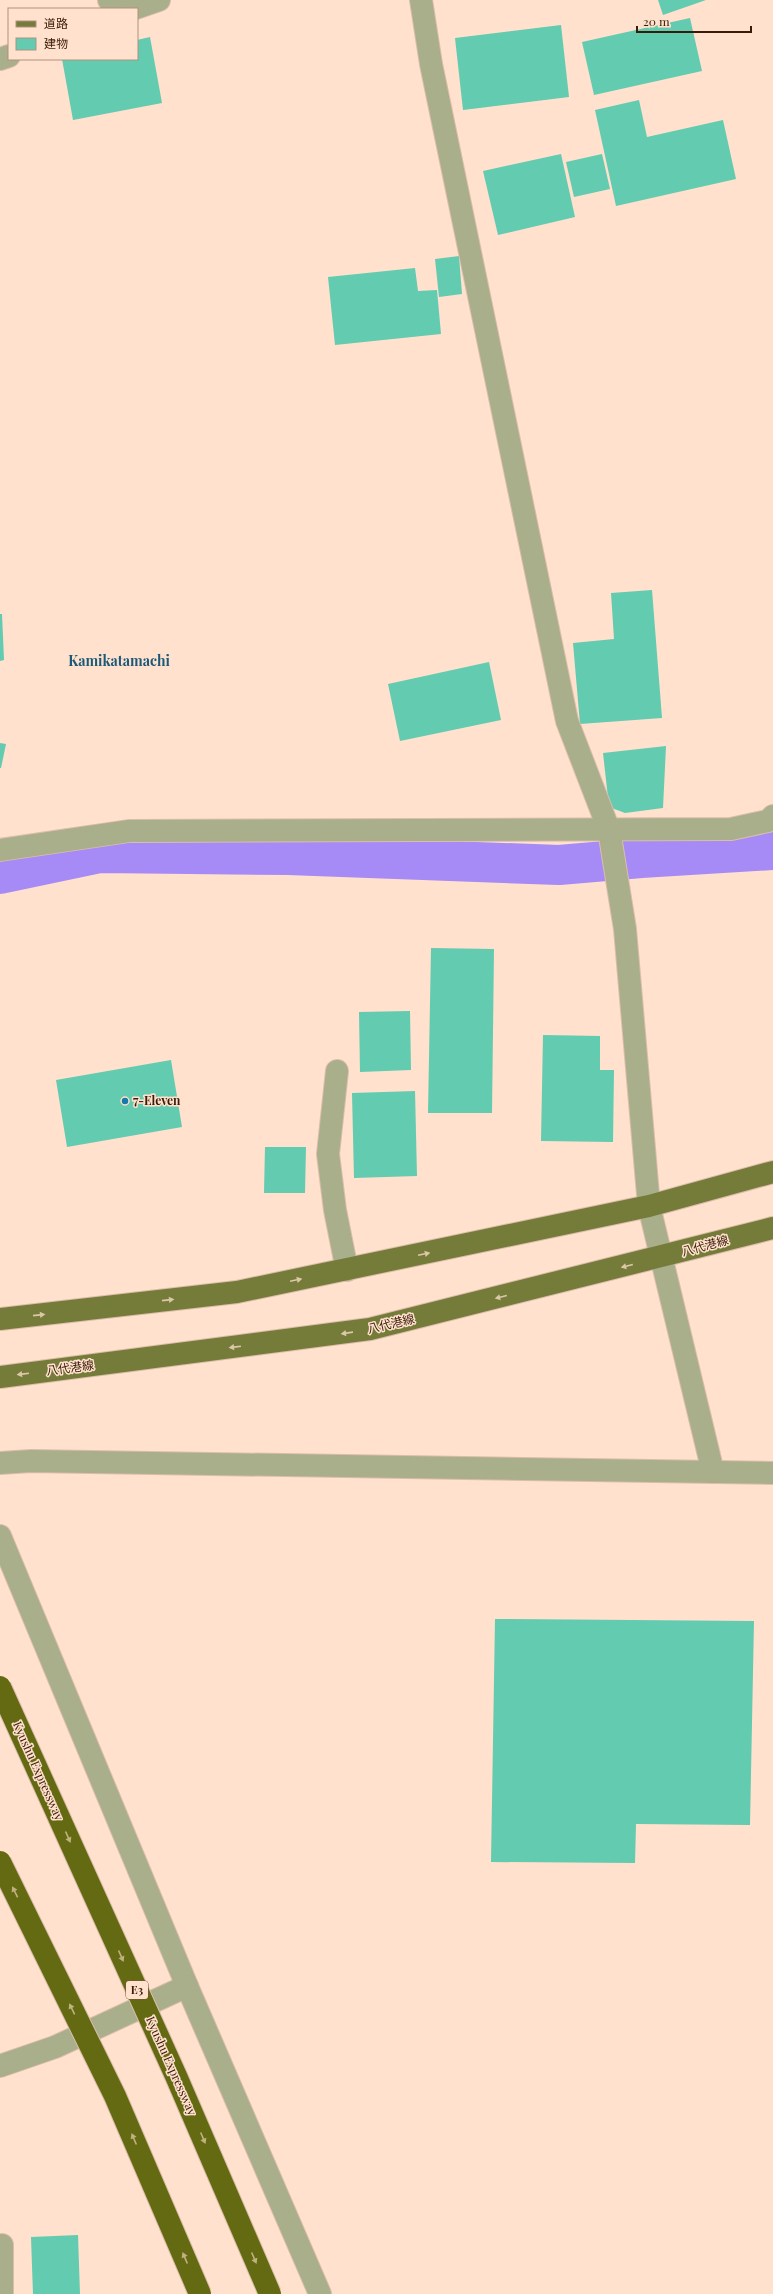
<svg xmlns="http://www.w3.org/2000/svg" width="773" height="2294" font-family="'Playfair Display','Noto Sans JP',serif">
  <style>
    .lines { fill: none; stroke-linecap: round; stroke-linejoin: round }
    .canal { stroke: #a68af5; stroke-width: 40 }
    .building { fill: #62cbb0 }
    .minor-casing { stroke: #dbbeaa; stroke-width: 24 }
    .major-casing { stroke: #dbbeaa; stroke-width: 24 }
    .minor { stroke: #a9ae8b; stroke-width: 22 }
    .major { stroke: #757c3a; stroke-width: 22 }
    .highway-bridge-casing { stroke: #dbbeaa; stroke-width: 24; stroke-linecap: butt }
    .highway-bridge { stroke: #636a11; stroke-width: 22 }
    .oneway { fill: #dcc8a8 }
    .oneway2 { fill: #c1b182 }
    .poi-dot { fill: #187aa6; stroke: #ffe1cd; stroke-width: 1.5 }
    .labels { text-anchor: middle; stroke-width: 3; stroke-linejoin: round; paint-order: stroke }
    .shield { fill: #ffe1cd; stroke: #745743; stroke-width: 1 }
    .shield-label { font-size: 11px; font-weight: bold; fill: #381c08 }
    .poi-label { font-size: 12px; font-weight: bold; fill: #381c08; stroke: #ffe1cd; text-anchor: start }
    .street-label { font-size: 12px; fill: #381c08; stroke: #ffe1cd }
    .quarter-label { font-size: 14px; font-weight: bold; fill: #1a5978; stroke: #ffe1cd }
  </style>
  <rect width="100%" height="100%" fill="#ffe1cd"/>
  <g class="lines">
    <path class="canal" d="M0 874 100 853 288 855 559 865 641 858 773 850"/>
  </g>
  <g class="building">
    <path d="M658 0H706L663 15Z"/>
    <path d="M690 18 702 71 594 95 582 42Z"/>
    <path d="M561 25 569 97 463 110 455 38Z"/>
    <path d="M150 37 162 103 73 120 62 59H137V40Z"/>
    <path d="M639 100 647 137 723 120 736 179 616 206 595 110Z"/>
    <path d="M561 154 575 217 498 235 483 171Z"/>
    <path d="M602 154 610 189 574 197 566 162Z"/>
    <path d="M459 256 462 294 439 297 435 259Z"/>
    <path d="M415 268 418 291 437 290 441 334 335 345 328 277Z"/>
    <path d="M652 590 662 718 580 724 573 643 614 639 611 593Z"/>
    <path d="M0 614H2L4 660 0 661Z"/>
    <path d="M489 662 501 720 400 741 388 684Z"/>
    <path d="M0 743 6 744 1 768H0Z"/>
    <path d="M666 746 663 808 625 813 609 807 603 753Z"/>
    <path d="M431 948 494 949 492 1113H428Z"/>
    <path d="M410 1011 411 1070 360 1072 359 1012Z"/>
    <path d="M543 1035 600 1036V1070H614L613 1142 541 1141Z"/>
    <path d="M171 1060 182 1127 67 1147 56 1080Z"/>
    <path d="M415 1091 417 1176 354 1178 352 1093Z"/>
    <path d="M265 1147H306L305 1193H264Z"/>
    <path d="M495 1619 754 1621 750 1825 636 1824 635 1863 491 1862Z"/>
    <path d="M78 2235 80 2294H33L31 2237Z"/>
  </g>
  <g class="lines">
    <defs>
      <g id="minor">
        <path d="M109 0 119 9"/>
        <path d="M421 0 431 64 567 721 609 830 625 929 649 1206 713 1472"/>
        <path d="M133 9 159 0"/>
        <path d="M0 59 9 56"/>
        <path d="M0 850 129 831 731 829 768 821 773 816"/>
        <path d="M337 1071 328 1154 335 1210 347 1270"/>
        <path d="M0 1463 31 1461 773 1473"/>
        <path d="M0 1536 187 1986 320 2294"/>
        <path d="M0 2066 55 2047 187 1986"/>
        <path d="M2 2294V2245"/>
      </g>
      <g id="major">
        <path d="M0 1319 237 1292 649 1206 773 1172"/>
        <path d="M0 1377 370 1329 773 1228"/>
      </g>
    </defs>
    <use href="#minor" class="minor-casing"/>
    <use href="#major" class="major-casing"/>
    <use href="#minor" class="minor"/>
    <use href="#major" class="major"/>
    <defs>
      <g id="highway-bridge">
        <path d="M0 1687 176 2076 270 2294"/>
        <path d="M0 1862 115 2096 200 2294"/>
      </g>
    </defs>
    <use href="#highway-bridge" class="highway-bridge-casing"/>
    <use href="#highway-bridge" class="highway-bridge"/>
  </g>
  <defs><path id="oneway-solid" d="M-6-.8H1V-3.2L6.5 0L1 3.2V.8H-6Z"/></defs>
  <g class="oneway">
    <use href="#oneway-solid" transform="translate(424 1254) rotate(-12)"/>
    <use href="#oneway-solid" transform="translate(627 1266) rotate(166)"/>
    <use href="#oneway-solid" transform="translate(296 1280) rotate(-12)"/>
    <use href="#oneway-solid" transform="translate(501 1297) rotate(166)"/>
    <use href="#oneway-solid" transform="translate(168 1300) rotate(-6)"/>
    <use href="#oneway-solid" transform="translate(39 1315) rotate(-6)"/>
    <use href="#oneway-solid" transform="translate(347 1333) rotate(172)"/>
    <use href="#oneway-solid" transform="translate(235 1347) rotate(173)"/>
    <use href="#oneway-solid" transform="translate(23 1374) rotate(173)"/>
  </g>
  <g class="oneway2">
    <use href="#oneway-solid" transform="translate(68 1837) rotate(66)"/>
    <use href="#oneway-solid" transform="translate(15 1892) rotate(-116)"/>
    <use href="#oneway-solid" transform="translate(121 1956) rotate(66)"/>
    <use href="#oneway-solid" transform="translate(72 2009) rotate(-116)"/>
    <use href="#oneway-solid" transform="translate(203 2138) rotate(67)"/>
    <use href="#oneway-solid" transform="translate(134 2139) rotate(-113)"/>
    <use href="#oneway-solid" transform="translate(185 2258) rotate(-113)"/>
    <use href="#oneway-solid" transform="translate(254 2258) rotate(67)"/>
  </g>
  <circle class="poi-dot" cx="125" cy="1101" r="4"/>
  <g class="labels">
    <rect class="shield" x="126" y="1981" width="22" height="18" rx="3"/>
    <g class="shield-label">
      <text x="137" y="1994">E3</text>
    </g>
    <g class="poi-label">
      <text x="133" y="1105">7-Eleven</text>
    </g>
    <g class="street-label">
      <text transform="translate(705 1246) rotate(-15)" y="4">八代港線</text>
      <text transform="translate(391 1324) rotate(-13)" y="4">八代港線</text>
      <text transform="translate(70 1368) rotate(-7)" y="4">八代港線</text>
      <text transform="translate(38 1771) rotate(66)" y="4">Kyushu Expressway</text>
      <text transform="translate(171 2066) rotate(66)" y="4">Kyushu Expressway</text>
    </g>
    <g class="quarter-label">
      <text x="119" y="666">Kamikatamachi</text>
    </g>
  </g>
  <rect x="8" y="8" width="130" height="52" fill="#ffe1cd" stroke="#af927e"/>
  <rect x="16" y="21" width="20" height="6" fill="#757c3a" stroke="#af927e"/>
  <text x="44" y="28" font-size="12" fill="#381c08">道路</text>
  <rect x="16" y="38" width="20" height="12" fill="#62cbb0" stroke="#af927e"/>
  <text x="44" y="48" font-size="12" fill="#381c08">建物</text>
  <path d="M637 26v6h114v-6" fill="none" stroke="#381c08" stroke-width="2"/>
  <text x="643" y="26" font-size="12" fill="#381c08" stroke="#ffe1cd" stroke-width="3" paint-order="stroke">20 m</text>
</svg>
